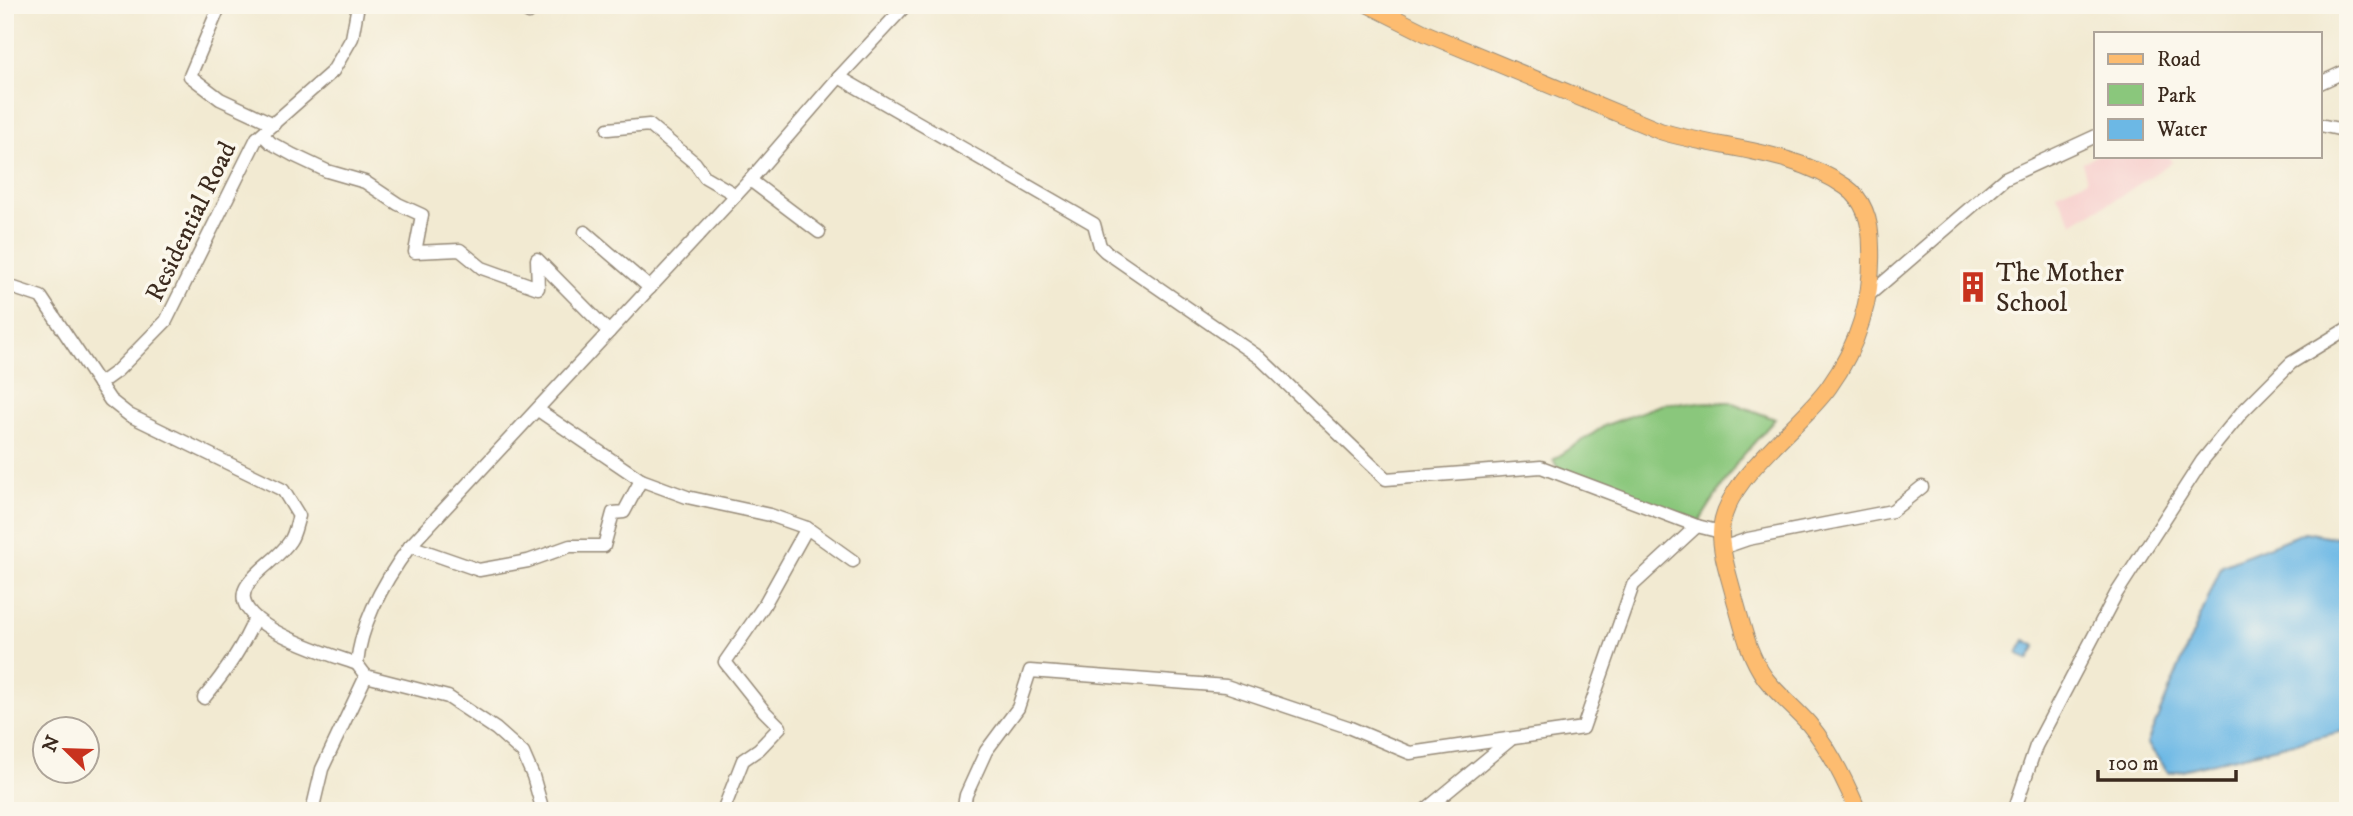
<svg xmlns="http://www.w3.org/2000/svg" width="2353" height="816" font-family="'IM FELL DW Pica',serif">
  <style>
    .built { fill: #f7d0ce }
    .green { fill: #8ac77c; stroke: #62784d; stroke-width: 2 }
    .water { fill: #6cb8e5; stroke: #547182; stroke-width: 2 }
    .lines { fill: none; stroke-linecap: round; stroke-linejoin: round }
    .minor-casing { stroke: #968a78; stroke-width: 15 }
    .major-casing { stroke: #968a78; stroke-width: 18 }
    .minor { stroke: #fff; stroke-width: 12 }
    .major { stroke: #fdbc6f; stroke-width: 16 }
    .labels { text-anchor: middle; stroke-width: 7; stroke-linejoin: round; paint-order: stroke }
    .street-label { font-size: 26px; fill: #3b2a1e; stroke: #fbf7ec }
    .poi-label { font-size: 26px; fill: #3b2a1e; stroke: #fbf7ec; text-anchor: start }
  </style>
  <rect width="100%" height="100%" fill="#fbf7ec"/>
  <filter id="ink" filterUnits="userSpaceOnUse"><feTurbulence type="fractalNoise" baseFrequency=".0143" numOctaves="2"/><feDisplacementMap in="SourceGraphic" scale="14" xChannelSelector="R" yChannelSelector="G"/><feConvolveMatrix kernelMatrix="1 2 1 2 8 2 1 2 1" color-interpolation-filters="sRGB"/></filter>
  <filter id="wash" filterUnits="userSpaceOnUse"><feTurbulence type="fractalNoise" baseFrequency=".00686" numOctaves="4" result="noise"/><feDisplacementMap in="SourceGraphic" scale="28" xChannelSelector="R" yChannelSelector="G"/><feGaussianBlur stdDeviation="1.57" result="paint"/><feColorMatrix in="noise" values="0 0 0 0 0 0 0 0 0 0 0 0 0 0 0 0 0 1.4 0 .05"/><feComposite in="paint" operator="in"/></filter>
  <g filter="url(#wash)">
    <rect width="100%" height="100%" fill="#f2ead2"/>
    <path class="built" d="M2096 155 2168 156 2172 162 2121 196 2073 223 2056 193 2087 180 2082 163Z"/>
    <path class="green" d="M1730 402 1775 419 1738 461 1699 522 1558 468 1553 460 1606 425 1666 403Z"/>
    <g class="water">
      <path d="M2305 532 2348 540V730L2169 773 2147 743 2222 565Z"/>
      <path d="M2025 640 2036 646 2028 660 2018 653Z"/>
    </g>
  </g>
  <g filter="url(#ink)">
    <g class="lines">
      <defs>
        <g id="minor">
          <path d="M220 5 190 76 220 99 274 124"/>
          <path d="M515 5 529 13 535 5"/>
          <path d="M839 77 1094 224 1100 246 1105 251 1260 358 1386 479 1541 467 1697 526 1721 532"/>
          <path d="M2320 83 2348 70"/>
          <path d="M2320 125 2348 131"/>
          <path d="M608 129 649 125 695 163 705 177 736 195"/>
          <path d="M262 134 271 143 293 155 327 171 365 182 398 204 422 215 415 252 460 250 482 268 538 288 537 259 609 332"/>
          <path d="M750 180 819 232"/>
          <path d="M585 232 650 288"/>
          <path d="M5 285 41 297 110 400 129 415 283 490 299 516C296 524 295 534 290 541 279 558 259 568 248 584 220 623 333 655 357 664"/>
          <path d="M1870 294 2005 178 2096 136"/>
          <path d="M99 384 117 371 166 321 257 138 333 71 352 38 358 5"/>
          <path d="M538 410 641 480"/>
          <path d="M410 546 479 570 528 561 570 546H604L613 513 624 512 641 480 687 497 770 515 807 528 853 561"/>
          <path d="M1722 548 1748 539 1892 511 1922 487"/>
          <path d="M366 676 448 697 496 729 523 753 533 776 543 811"/>
          <path d="M204 698C225 673 242 649 255 618"/>
          <path d="M312 811 322 769 366 676 357 664C361 621 385 580 410 546L750 180 839 77 906 5"/>
          <path d="M723 811 743 760 759 749 780 727 764 711 725 662 763 607 807 528"/>
          <path d="M963 811 966 795 986 751 1018 708 1030 671 1226 686 1348 727 1410 753 1583 728 1633 585 1697 526"/>
          <path d="M1424 811 1510 740"/>
          <path d="M2014 811 2036 746 2116 594 2202 461 2242 412 2291 363 2348 328"/>
        </g>
        <path id="major" d="M1369 5 1427 34 1660 131C1722 150 1791 149 1846 187 1866 201 1871 226 1871 248 1873 297 1858 347 1829 387 1801 427 1721 481 1721 533 1721 556 1730 578 1735 600 1743 627 1748 654 1765 678 1778 695 1795 708 1809 724 1830 749 1845 780 1858 811"/>
      </defs>
      <use href="#minor" class="minor-casing"/>
      <use href="#major" class="major-casing"/>
      <use href="#minor" class="minor"/>
      <use href="#major" class="major"/>
    </g>
  </g>
  <defs>
    <symbol id="building-bare" viewBox="-9 -9 18 18"><path d="M-4-6H4V6H1V3H-1V6H-4ZM-2.5-4.3h1.7v1.8h-1.7ZM.8-4.3h1.7v1.8H.8ZM-2.5-1h1.7V.8h-1.7ZM.8-1h1.7V.8H.8Z" fill="#c8321e" stroke="#fbf7ec" stroke-width="2.5" paint-order="stroke"/></symbol>
  </defs>
  <g fill-rule="evenodd">
    <use href="#building-bare" x="1951" y="265" width="44" height="44"/>
  </g>
  <g class="labels">
    <g class="street-label">
      <text transform="translate(190 221) rotate(-64)" y="9">Residential Road</text>
    </g>
    <g class="poi-label">
      <text x="1996" y="281">The Mother<tspan x="1996" dy="30">School</tspan></text>
    </g>
  </g>
  <rect width="2353" height="816" fill="none" stroke="#fbf7ec" stroke-width="28"/>
  <rect x="2094" y="32" width="228" height="126" fill="#fbf7ec" stroke="#aea59a" stroke-width="2"/>
  <rect x="2108" y="54" width="35" height="10" fill="#fdbc6f" stroke="#aea59a" stroke-width="2"/>
  <text x="2157" y="66" font-size="21" fill="#3b2a1e">Road</text>
  <rect x="2108" y="84" width="35" height="21" fill="#8ac77c" stroke="#aea59a" stroke-width="2"/>
  <text x="2157" y="102" font-size="21" fill="#3b2a1e">Park</text>
  <rect x="2108" y="119" width="35" height="21" fill="#6cb8e5" stroke="#aea59a" stroke-width="2"/>
  <text x="2157" y="136" font-size="21" fill="#3b2a1e">Water</text>
  <g transform="translate(66 750) rotate(293)"><circle r="33" fill="#fbf7ec" stroke="#aea59a" stroke-width="2"/>
  <path d="M0-5L12 26L0 18L-12 26Z" fill="#c8321e"/>
  <text y="-10" font-size="19" font-weight="bold" text-anchor="middle" fill="#3b2a1e">N</text>
  </g>
  <path d="M2098 770v10h138v-10" fill="none" stroke="#3b2a1e" stroke-width="3.5"/>
  <text x="2108" y="770" font-size="21" fill="#3b2a1e" stroke="#fbf7ec" stroke-width="5" paint-order="stroke">100 m</text>
</svg>
